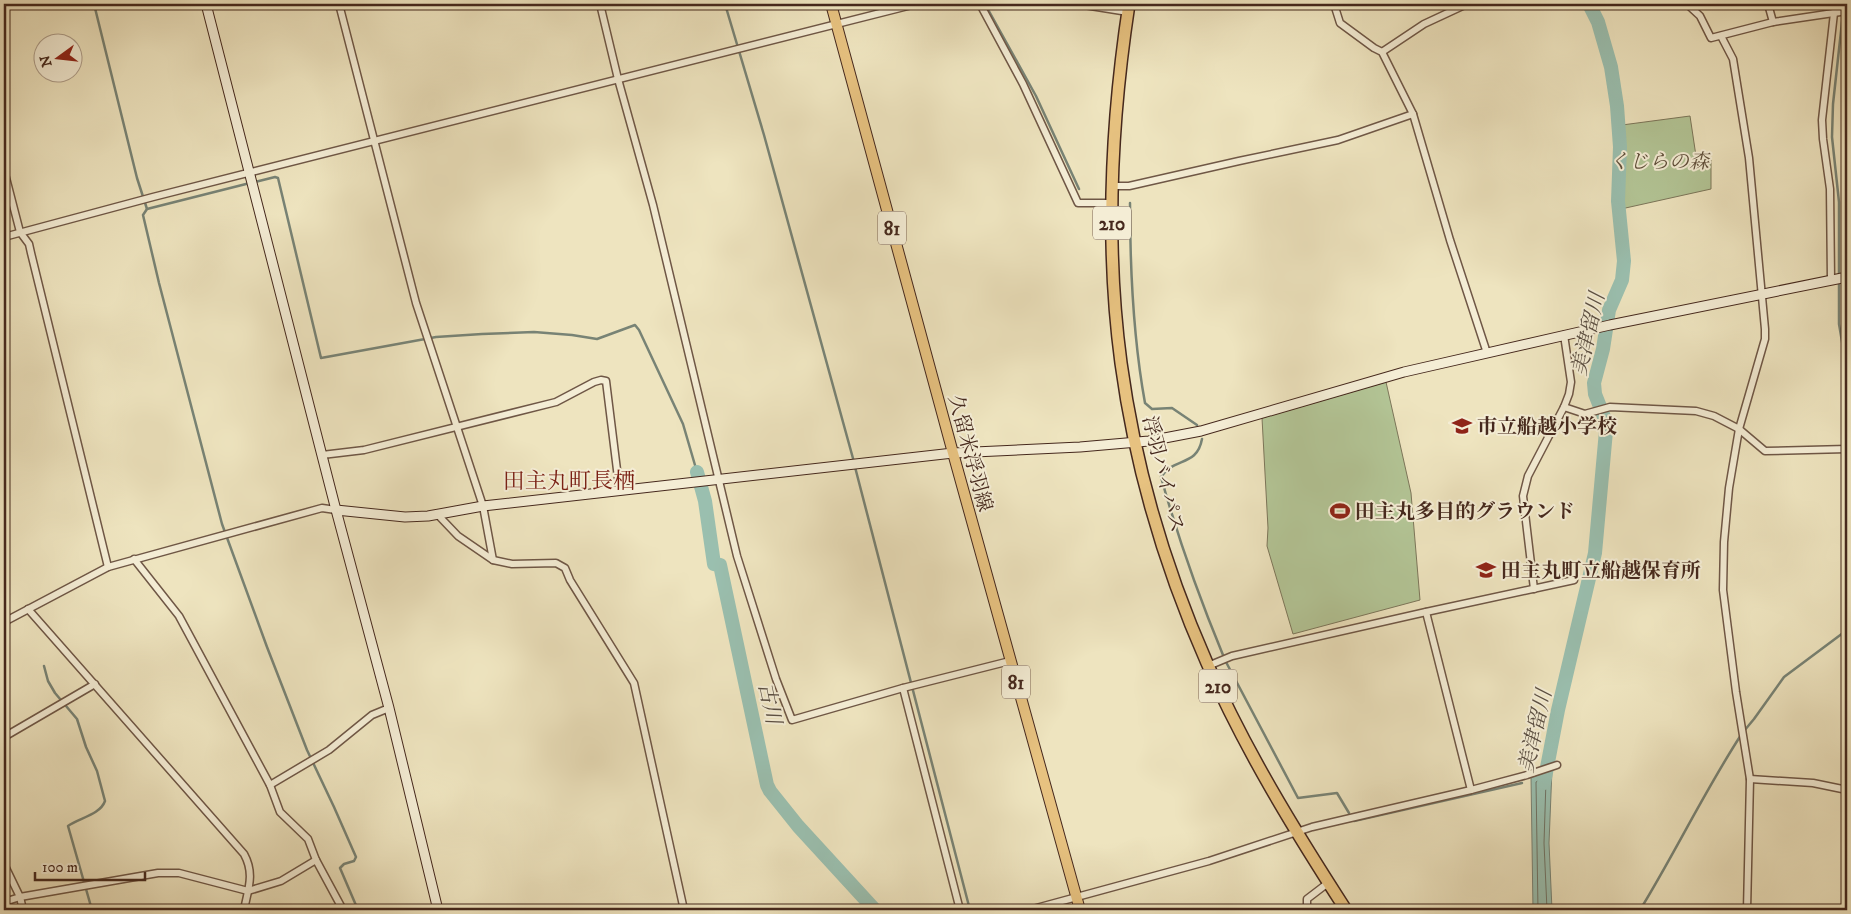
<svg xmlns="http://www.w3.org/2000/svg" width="1851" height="914" font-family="'IM FELL DW Pica','Noto Serif JP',serif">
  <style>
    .green { fill: #b3c596; stroke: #7c765a }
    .water { fill: #9abfaf; stroke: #788375 }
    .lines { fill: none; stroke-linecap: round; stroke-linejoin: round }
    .shore { stroke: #707466; stroke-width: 1 }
    .stream { stroke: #788375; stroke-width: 2.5 }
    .river { stroke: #9abfaf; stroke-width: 14 }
    .street-casing { stroke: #6f5746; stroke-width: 9 }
    .secondary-casing { stroke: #45281d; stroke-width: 11 }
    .primary-casing { stroke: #45281d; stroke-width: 12 }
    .highway-casing { stroke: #45281d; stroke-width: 14 }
    .street { stroke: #f4edd5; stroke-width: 6 }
    .secondary { stroke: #f4edd5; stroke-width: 9 }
    .primary { stroke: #e7c280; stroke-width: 10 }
    .highway { stroke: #e7c280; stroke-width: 11 }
    .labels { text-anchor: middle; stroke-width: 4; stroke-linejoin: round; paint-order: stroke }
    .shield { fill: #f4edd5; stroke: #7a6354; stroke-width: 1 }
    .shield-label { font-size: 19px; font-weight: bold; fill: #45281d }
    .park-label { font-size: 20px; font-style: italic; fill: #604f3b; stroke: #f4edd5 }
    .poi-label { font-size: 20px; font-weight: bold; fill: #45281d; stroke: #f4edd5; text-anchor: start }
    .street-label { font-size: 20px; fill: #45281d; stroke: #f4edd5 }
    .water-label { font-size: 21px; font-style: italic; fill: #5a4e42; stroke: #f4edd5 }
    .quarter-label { font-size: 22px; fill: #7a1f14; stroke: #f4edd5 }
  </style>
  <rect width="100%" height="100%" fill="#eee4bf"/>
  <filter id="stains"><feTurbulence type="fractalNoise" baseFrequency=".004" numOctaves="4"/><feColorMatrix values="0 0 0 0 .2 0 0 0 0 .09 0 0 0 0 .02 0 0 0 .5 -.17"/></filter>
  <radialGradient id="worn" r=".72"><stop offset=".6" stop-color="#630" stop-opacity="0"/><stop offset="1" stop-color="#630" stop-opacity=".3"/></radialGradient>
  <g class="green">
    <path d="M1690 116 1696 156 1711 160V189L1621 209 1622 125Z"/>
    <path d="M1386 382 1411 493 1420 600 1293 634 1267 546 1268 528 1262 418Z"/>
  </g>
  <path class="water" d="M1552 769 1549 843 1552 910H1533L1531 777Z"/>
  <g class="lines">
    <path class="shore" d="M1538 910 1536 782 1543 778 1546 780 1544 843 1547 910"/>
    <g class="stream">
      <path d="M94 4 137 178 147 209"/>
      <path d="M725 4 764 135 854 462"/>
      <path d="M985 4 1036 96 1079 189"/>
      <path d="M1843 13 1833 104 1832 137 1839 202V324L1847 371"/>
      <path d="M255 182 275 177 278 178 321 358 436 337 482 334 534 332 572 335 597 339 635 325 639 330 683 424 697 472"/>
      <path d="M250 183 147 209 143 215 159 283 222 524 267 647 307 750 334 807 356 857 354 861 344 864 340 868 358 910"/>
      <path d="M1130 203C1130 270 1133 337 1145 403L1152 409 1172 408 1197 425"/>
      <path d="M1202 439C1197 467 1174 457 1161 477 1178 538 1199 597 1223 655"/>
      <path d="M855 467 970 910"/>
      <path d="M1226 662 1298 798 1337 793 1349 813"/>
      <path d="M44 666 48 681 55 693 77 719 86 747 97 771 105 801C100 815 79 818 68 826L92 910"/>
      <path d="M1744 731 1754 719 1784 677 1847 630"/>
      <path d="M1354 821 1522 783"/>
      <path d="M1640 910C1675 853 1704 792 1741 735"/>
    </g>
    <g class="river">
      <path d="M697 472 705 501 714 564 720 565 767 785 770 791 798 826 875 910"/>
      <path d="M1544 783 1558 710 1595 553 1606 431V422L1595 394 1594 383 1603 349 1609 310 1622 280 1624 261 1618 201 1620 147 1617 106 1611 67 1598 22 1589 4"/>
    </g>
    <defs>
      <g id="street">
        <path d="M339 4 416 303 483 506 493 560"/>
        <path d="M600 4 618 79 653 205 737 556 776 679 792 720 903 688 1010 661"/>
        <path d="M980 4 1023 84 1078 203H1112"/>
        <path d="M1078 4 1128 12"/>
        <path d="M1334 4 1340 23 1374 48 1382 52 1413 114 1450 240 1487 353"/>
        <path d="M1687 4 1700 16 1711 38 1773 22 1847 11"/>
        <path d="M1768 4 1773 22"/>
        <path d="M1721 36 1733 59 1749 158 1765 329V339L1739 429 1729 488 1724 542 1723 590 1736 692 1750 779 1747 910"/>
        <path d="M1382 52 1424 24 1467 4"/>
        <path d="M4 170 20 232 29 244 31 253 108 567"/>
        <path d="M1112 186H1129L1239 161 1338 140 1413 114"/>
        <path d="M4 237 153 197 916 4"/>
        <path d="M1831 280 1830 189 1823 139 1822 120 1834 13"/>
        <path d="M1564 407 1585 414 1610 407 1696 411 1714 416 1739 429 1765 451 1847 449"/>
        <path d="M322 455 364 450 556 402 594 382 601 380 606 381 618 478 625 490"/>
        <path d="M438 515 458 536 493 560 512 564 556 563 565 568 570 580 634 683 684 910"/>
        <path d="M134 559 179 616 270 785 280 812 308 839 316 860 343 910"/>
        <path d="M1534 589 1523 496 1528 476 1564 407 1569 394 1571 382 1564 335"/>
        <path d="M28 609 244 854C255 874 248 889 244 910"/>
        <path d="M1426 612 1471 790"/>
        <path d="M4 622 108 567 322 508 336 510"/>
        <path d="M1208 666 1232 656 1426 612 1574 580"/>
        <path d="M903 688 960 910"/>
        <path d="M4 737 95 684"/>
        <path d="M1750 779 1813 783 1847 790"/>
        <path d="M270 785 329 750 372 715 389 708"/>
        <path d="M4 864 20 897 23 910"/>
        <path d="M4 902 20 897 158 873H179L248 891 281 881 316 860"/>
        <path d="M1029 910 1209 861 1312 827 1471 790 1527 775 1557 765"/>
        <path d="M1307 910V899L1328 883"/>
      </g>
      <g id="secondary">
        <path d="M206 4 336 510 389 708 438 910"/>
        <path d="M336 510 405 517 428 516 483 506 953 453 1080 447 1149 441 1201 431 1404 372 1610 325 1847 277"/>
      </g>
      <path id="primary" d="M831 4 953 453 1080 910"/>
      <path id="highway" d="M1129 4C1111 122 1105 244 1121 363 1135 466 1165 568 1207 663 1245 750 1295 831 1346 910"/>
    </defs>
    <use href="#street" class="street-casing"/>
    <use href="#secondary" class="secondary-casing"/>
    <use href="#primary" class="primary-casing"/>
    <use href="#highway" class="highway-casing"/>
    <use href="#street" class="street"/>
    <use href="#secondary" class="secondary"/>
    <use href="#primary" class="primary"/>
    <use href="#highway" class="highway"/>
  </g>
  <defs>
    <symbol id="school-bare" viewBox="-9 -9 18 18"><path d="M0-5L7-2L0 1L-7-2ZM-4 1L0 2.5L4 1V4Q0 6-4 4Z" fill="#8f2418" stroke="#f4edd5" stroke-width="2.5" paint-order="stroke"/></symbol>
    <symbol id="stadium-bare" viewBox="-9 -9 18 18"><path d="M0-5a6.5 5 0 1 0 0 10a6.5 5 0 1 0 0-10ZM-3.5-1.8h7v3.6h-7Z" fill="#8f2418" stroke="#f4edd5" stroke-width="2.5" paint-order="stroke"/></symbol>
  </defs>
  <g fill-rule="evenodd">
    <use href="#school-bare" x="1448" y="412" width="28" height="28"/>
    <use href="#stadium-bare" x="1326" y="497" width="28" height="28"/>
    <use href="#school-bare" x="1472" y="556" width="28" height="28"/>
  </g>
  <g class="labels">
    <g class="shield">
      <rect x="1093" y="206.5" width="38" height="33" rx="4"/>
      <rect x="878" y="211.5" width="28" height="33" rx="4"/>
      <rect x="1002" y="665.5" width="28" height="33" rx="4"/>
      <rect x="1199" y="669.5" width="38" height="33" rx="4"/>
    </g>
    <g class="shield-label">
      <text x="1112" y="230">210</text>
      <text x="892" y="235">81</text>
      <text x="1016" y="689">81</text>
      <text x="1218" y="693">210</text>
    </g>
    <g class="park-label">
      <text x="1659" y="168">くじらの森</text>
    </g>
    <g class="poi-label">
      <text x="1477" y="433">市立船越小学校</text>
      <text x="1355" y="518">田主丸多目的グラウンド</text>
      <text x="1501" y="577">田主丸町立船越保育所</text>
    </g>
    <g class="street-label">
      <text transform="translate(971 453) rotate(75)" y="7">久留米浮羽線</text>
      <text transform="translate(1164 474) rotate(76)" y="7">浮羽バイパス</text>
    </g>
    <g class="water-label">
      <text transform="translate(1588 334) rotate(-77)" y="7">美津留川</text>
      <text transform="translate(770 703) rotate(78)" y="7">古川</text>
      <text transform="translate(1535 731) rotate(-77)" y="7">美津留川</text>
    </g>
    <g class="quarter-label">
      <text x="569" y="488">田主丸町長栖</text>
    </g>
  </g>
  <rect width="1851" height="914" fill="none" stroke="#eee4bf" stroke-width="20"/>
  <rect x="5" y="5" width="1841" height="904" fill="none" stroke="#45281d" stroke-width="2.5"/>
  <rect x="10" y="10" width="1831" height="894" fill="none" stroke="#45281d"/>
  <g transform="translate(58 58) rotate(255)"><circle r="24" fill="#f4edd5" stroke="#ae9e8b"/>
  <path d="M0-4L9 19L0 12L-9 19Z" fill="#8f2418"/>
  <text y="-8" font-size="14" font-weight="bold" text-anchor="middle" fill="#45281d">N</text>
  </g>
  <path d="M35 872v8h110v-8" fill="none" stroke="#45281d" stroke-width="2.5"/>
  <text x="42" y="872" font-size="15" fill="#45281d" stroke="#f4edd5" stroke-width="4" paint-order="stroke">100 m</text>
  <rect width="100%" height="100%" filter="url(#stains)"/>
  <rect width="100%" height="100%" fill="url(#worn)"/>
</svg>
